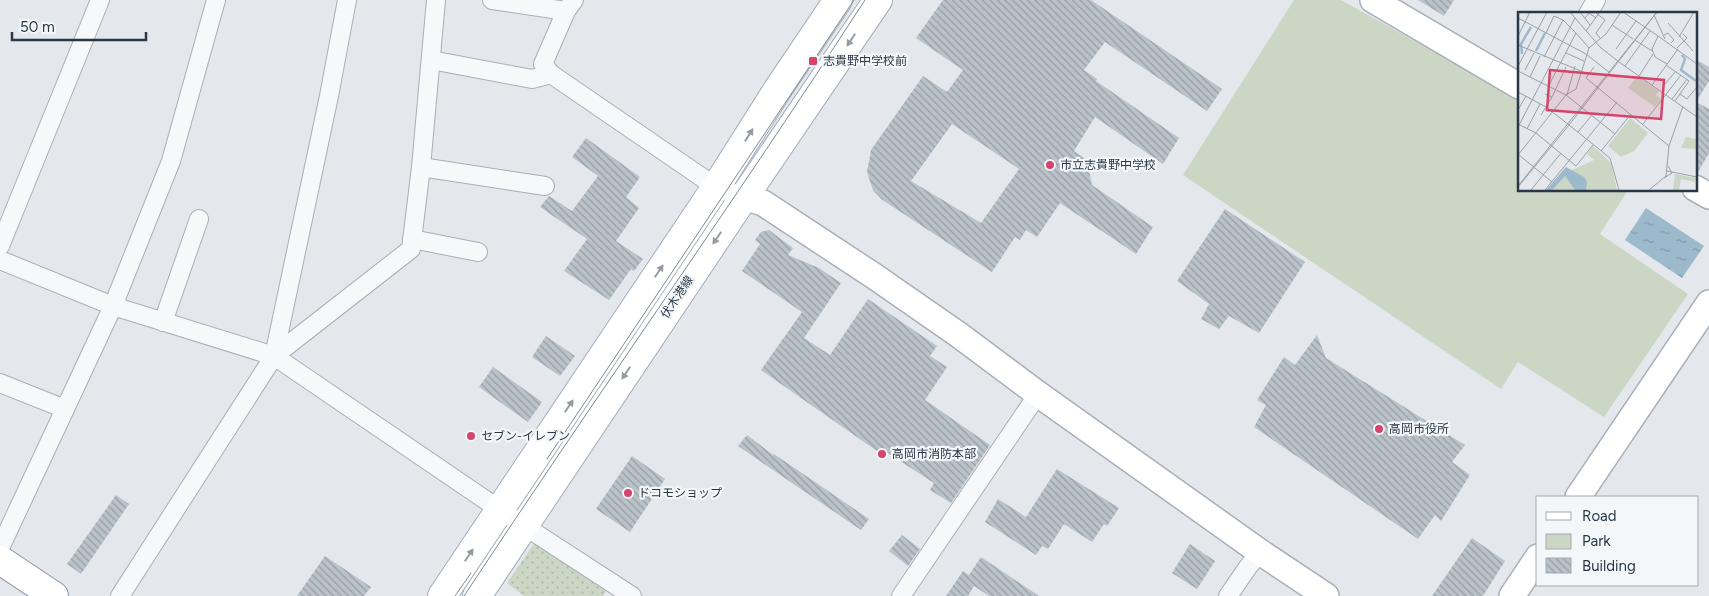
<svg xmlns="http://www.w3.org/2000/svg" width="1709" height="596" font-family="Figtree,'Noto Sans JP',sans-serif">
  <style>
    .grass { fill: url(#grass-dots) }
    .green { fill: #cbd6c4 }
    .water { fill: url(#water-ripples) }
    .building { fill: url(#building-back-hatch); fill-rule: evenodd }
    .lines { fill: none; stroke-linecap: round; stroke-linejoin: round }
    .street-casing { stroke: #a8afb7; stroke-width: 20 }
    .secondary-casing { stroke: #a8afb7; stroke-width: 28 }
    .primary-casing { stroke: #a2aeb9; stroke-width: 30 }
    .highway-casing { stroke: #8a97a4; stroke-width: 30 }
    .street { stroke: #f7f8fa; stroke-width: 18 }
    .secondary { stroke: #fff; stroke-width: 25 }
    .primary { stroke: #fff; stroke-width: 28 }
    .highway { stroke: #fff; stroke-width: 28 }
    .tram { stroke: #7c8997; stroke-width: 1 }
    .oneway { fill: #949ba2 }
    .poi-dot { fill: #d6446b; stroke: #f4f7f9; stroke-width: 2 }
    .labels { text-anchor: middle; stroke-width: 4.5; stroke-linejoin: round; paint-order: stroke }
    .poi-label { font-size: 12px; fill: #2a3746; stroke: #f4f7f9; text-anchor: start }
    .street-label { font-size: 12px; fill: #2a3746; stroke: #f4f7f9 }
    .inset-river { fill: none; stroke: #9dbacd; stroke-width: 2.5 }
    .inset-road { fill: none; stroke: #9aa1aa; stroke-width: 1 }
    .view { fill: #d6446b; fill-opacity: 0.15; stroke: #d6446b; stroke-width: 2.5 }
    .inset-edge { fill: none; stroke: #2a3746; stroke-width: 2.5 }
  </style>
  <defs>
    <pattern id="grass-dots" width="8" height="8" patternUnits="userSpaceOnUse" patternTransform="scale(1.25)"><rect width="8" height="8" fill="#cbd6c4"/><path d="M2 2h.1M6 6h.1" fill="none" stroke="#aeb8aa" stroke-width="1.8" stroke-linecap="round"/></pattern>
    <pattern id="water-ripples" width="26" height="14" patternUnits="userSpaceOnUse" patternTransform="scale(1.25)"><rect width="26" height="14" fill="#9dbacd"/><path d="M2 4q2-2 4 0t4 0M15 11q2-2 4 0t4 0" fill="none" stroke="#8098a8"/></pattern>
    <pattern id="building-back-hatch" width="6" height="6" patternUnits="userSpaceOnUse" patternTransform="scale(1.25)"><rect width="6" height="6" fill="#bac2ca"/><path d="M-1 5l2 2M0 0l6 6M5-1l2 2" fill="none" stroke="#979ea6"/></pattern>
  </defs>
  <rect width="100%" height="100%" fill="#e4e8ec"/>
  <path class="grass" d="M538 538 609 587 603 596H524L507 583Z"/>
  <path class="green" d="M1294 0H1341L1519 99V190H1628L1600 234 1688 294 1604 417 1518 362 1501 389 1183 175Z"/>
  <path class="water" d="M1646 208 1704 246 1682 278 1625 240Z"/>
  <g class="building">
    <path d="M943 0H1091L1222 89 1207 111 1105 42 1084 70 1097 79 1096 81 1179 138 1163 164 1095 117 1074 151 1087 160 1092 185 1153 227 1136 254 1060 203 1037 237 1026 230 1020 240 1015 237 992 272 881 199 873 190 867 172 871 150 923 76 947 92 963 70 916 38ZM952 124 1019 169 981 223 911 181Z"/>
    <path d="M1418 0H1454L1444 16Z"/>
    <path d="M1695 59 1709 67V81L1696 102 1709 109V153L1697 174H1695Z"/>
    <path d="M586 138 640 177 626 197 639 208 616 241 643 259 634 271 631 269 609 300 564 271 587 239 540 207 549 196 572 211 598 176 572 157Z"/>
    <path d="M1225 209 1305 262 1259 333 1229 316 1219 329 1201 319 1209 304 1177 281Z"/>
    <path d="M769 230 793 248 788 255 819 268 841 283 804 338 830 355 868 299 937 346 930 356 947 367 925 400 990 445 951 503 930 490 934 483 880 448 877 451 761 370 802 312 742 271 760 244 755 240 761 232Z"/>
    <path d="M1317 335 1326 358 1465 445 1452 462 1470 475 1441 521 1435 515 1418 539 1254 427 1266 405 1257 400 1284 357 1295 365Z"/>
    <path d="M546 336 575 356 560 376 532 357Z"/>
    <path d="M493 367 542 402 528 422 479 387Z"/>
    <path d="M747 435 773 455 774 454 869 519 861 530 738 446Z"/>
    <path d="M632 456 665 479 630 532 596 509Z"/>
    <path d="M1057 469 1119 508 1107 526 1104 524 1092 542 1064 524 1048 549 1042 546 1036 555 985 522 998 499 1026 517Z"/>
    <path d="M116 495 129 504 81 574 67 564Z"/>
    <path d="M902 535 920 549 908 566 889 551Z"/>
    <path d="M1472 538 1505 561 1483 596H1432Z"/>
    <path d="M1190 544 1215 561 1197 589 1172 573Z"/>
    <path d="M325 556 371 587 364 596H297Z"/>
    <path d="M981 557 1039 596H989L974 586 968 596H946L963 571 969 575Z"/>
  </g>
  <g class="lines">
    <defs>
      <g id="street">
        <path d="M492 0 566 11"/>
        <path d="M574 0 566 11 543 64 551 74 716 187 744 197"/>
        <path d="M1588 14 1596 0"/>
        <path d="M431 60 532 79 551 74"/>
        <path d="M421 167 545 186"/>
        <path d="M412 239 478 252"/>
        <path d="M0 246 100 0"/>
        <path d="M0 260 113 306 274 356 509 516 632 596"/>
        <path d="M163 322 199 219"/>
        <path d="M274 356 329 96 347 0"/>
        <path d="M0 383 65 409 0 548"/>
        <path d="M65 409 113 306 171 161 216 0"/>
        <path d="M120 596 274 356 411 249 421 167 436 0"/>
        <path d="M901 596 1038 394"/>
        <path d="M1228 596 1248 567 1260 552"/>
      </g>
      <g id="secondary">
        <path d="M1373 0 1519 86"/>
        <path d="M1695 188 1709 196"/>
        <path d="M744 197 763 203 874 276 959 335 1038 394 1260 552 1326 596"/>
        <path d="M1578 497 1709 303"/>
        <path d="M1512 596 1538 557"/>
      </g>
      <g id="primary">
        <path d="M442 596 716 187 778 89 838 0"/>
        <path d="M477 596 744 197 878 0"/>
      </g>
      <path id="highway" d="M0 560 54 596"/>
    </defs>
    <use href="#street" class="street-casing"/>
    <use href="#secondary" class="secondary-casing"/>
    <use href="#primary" class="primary-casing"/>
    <use href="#highway" class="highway-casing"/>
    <use href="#street" class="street"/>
    <use href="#secondary" class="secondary"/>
    <use href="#primary" class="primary"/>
    <use href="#highway" class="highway"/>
    <g class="tram">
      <path d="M547 459 854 0"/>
      <path d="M455 596 471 573"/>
      <path d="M464 596C596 396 735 201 865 0"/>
    </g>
  </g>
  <defs><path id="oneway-solid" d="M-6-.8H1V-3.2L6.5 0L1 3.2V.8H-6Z" transform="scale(1.25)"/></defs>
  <g class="oneway">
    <use href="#oneway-solid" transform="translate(851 40) rotate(124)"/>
    <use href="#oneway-solid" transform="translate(749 135) rotate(-58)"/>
    <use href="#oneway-solid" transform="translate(717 238) rotate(124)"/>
    <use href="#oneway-solid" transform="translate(659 271) rotate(-56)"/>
    <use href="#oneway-solid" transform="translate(626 373) rotate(124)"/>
    <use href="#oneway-solid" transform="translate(569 406) rotate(-56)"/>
    <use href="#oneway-solid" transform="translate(469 555) rotate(-56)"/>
  </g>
  <g class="poi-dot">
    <rect x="808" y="56" width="10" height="10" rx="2.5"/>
    <circle cx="1050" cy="165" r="5"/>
    <circle cx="1379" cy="429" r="5"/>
    <circle cx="471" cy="436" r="5"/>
    <circle cx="882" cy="454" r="5"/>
    <circle cx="628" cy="493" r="5"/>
  </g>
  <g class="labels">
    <g class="poi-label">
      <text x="823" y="65">志貴野中学校前</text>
      <text x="1060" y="169">市立志貴野中学校</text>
      <text x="1389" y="433">高岡市役所</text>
      <text x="481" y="440">セブン-イレブン</text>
      <text x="892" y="458">高岡市消防本部</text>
      <text x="638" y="497">ドコモショップ</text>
    </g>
    <g class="street-label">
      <text transform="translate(677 297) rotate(-56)" y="4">伏木港線</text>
    </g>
  </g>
  <g transform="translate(1518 12)">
    <rect width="179" height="179" fill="#e4e8ec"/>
    <path d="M119 64 141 79 138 83 143 87 137 95 110 76ZM112 106 130 121 116 139 103 145 90 134ZM168 125 179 127V137L163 136ZM75 134 93 151 99 178H28L48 155 52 159 76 148 69 142ZM157 162 178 166 177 170 163 167 161 178H155Z" fill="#cbd6c4"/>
    <path d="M48 155 66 165 69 170 68 178H57L47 164 34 178H28Z" fill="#9dbacd"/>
    <path class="inset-river" d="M18 39 27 21M4 42 3 32 13 15M164 43 167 47 163 58 178 69"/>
    <path class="inset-road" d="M52 0 82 35 101 50M62 0 72 13M77 0 87 8 78 21 82 26M105 0 140 24 134 37 137 45 149 52M136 3 147 27M0 6 68 42 92 61M67 6 71 1 78 6M150 11 175 39M94 13 115 27M68 19 82 0M28 21 36 4 45 8M58 21 71 36M146 23 150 21 156 28 153 31M0 24 12 0M140 24 179 52M161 25 176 0M117 28 134 39M0 33 70 62M159 36 169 26 165 22M98 37 118 9M48 41 66 49M26 45 45 8 58 21 30 75M101 50 179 105M148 53 171 69 157 89M0 54 29 0M107 54 132 19M76 55 68 66 151 134 148 164 131 178M7 58 16 41M0 59 48 83 97 122M121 64 135 42M12 65 22 44M147 72 158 59M134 73 160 37M0 80 28 95 51 113 0 175M162 82 169 87 179 75M49 83 57 54M34 85 48 55M154 87 169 67M0 98 8 84M23 103 34 85 27 82M0 112 18 121 58 154 75 133M125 112 163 63M0 115 57 6M9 117 22 92M60 120 74 103M151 134 165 94M83 139 113 102M0 143 48 83 58 77 71 36 88 22 103 0M1 143 34 170M149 159 179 165M146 166 154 161 150 154M0 174 139 0M13 178 43 141M27 178 99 90M101 178 92 146 51 113 139 0"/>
    <path class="view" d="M32 58 146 68 143 107 29 98Z"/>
    <rect width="179" height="179" class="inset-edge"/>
  </g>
  <rect x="1536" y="496" width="162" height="90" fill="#f4f7f9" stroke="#a3aab1"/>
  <rect x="1546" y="512" width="25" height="8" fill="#ffffff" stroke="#a3aab1"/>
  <text x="1582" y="521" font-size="15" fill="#2a3746">Road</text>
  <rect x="1546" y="534" width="25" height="15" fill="#cbd6c4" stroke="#a3aab1"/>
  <text x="1582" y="546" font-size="15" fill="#2a3746">Park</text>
  <rect x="1546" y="558" width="25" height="15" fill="url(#building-back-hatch)" stroke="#a3aab1"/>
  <text x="1582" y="571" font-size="15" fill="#2a3746">Building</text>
  <path d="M12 32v8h134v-8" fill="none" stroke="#2a3746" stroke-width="2.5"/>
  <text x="20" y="32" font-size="15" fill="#2a3746" stroke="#f4f7f9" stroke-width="4" paint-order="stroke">50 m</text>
</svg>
